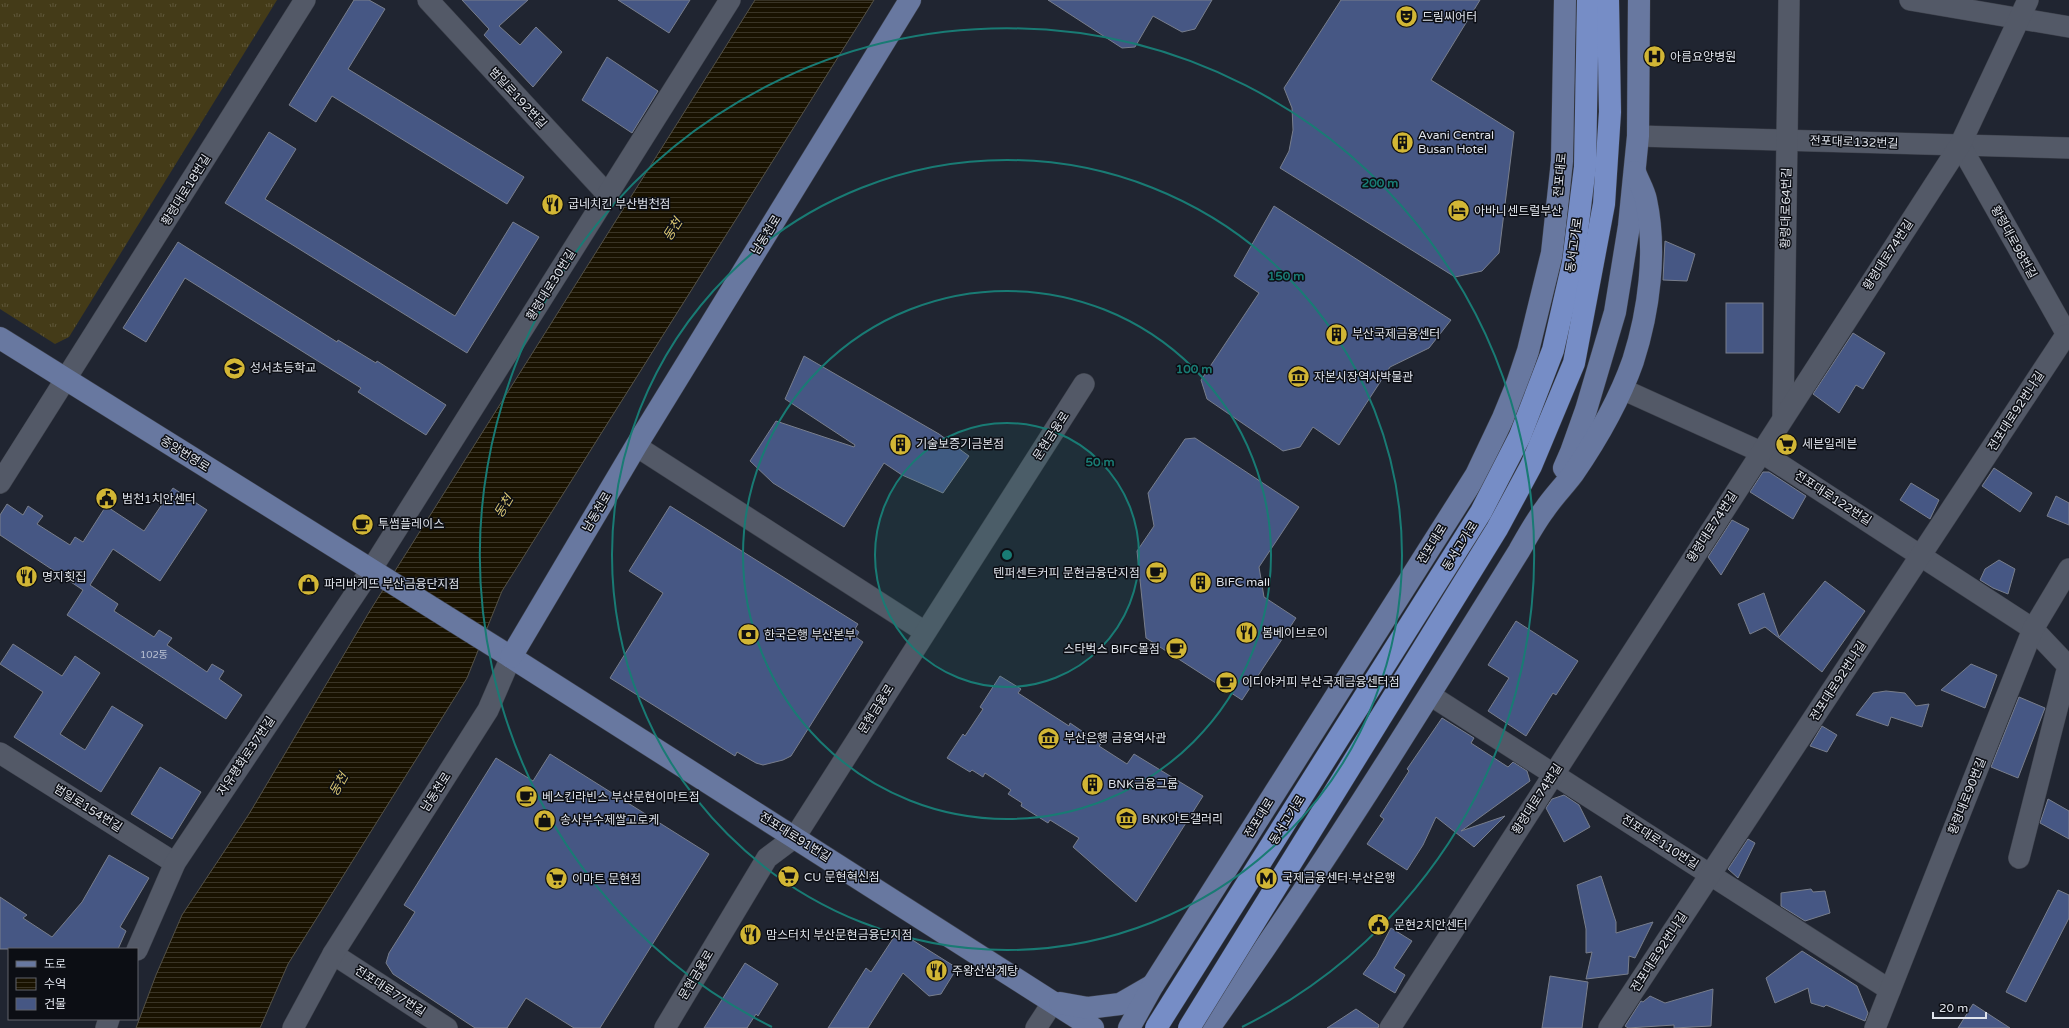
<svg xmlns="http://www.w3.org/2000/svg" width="2069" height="1028" font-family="'Varela Round','Noto Sans KR',sans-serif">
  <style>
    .grass { fill: url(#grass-tufts) }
    .water { fill: url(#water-rules); stroke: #545146 }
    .building { fill: #465784; stroke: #787e8c }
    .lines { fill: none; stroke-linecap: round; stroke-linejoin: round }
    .minor-casing { stroke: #3d414b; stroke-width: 22 }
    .major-casing { stroke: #3d414b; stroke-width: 23 }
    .minor { stroke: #535967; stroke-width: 21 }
    .major { stroke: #6878a0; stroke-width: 22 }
    .highway-bridge-casing { stroke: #3d414b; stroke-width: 23; stroke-linecap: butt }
    .highway-bridge { stroke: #768dc6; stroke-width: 22 }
    .ring { fill: none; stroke: #197b74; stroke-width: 2 }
    .labels { text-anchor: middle; stroke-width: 3; stroke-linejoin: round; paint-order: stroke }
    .number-label { font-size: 10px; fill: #b9c0d1 }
    .poi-label { font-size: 12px; fill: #dfe3eb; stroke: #0c0e14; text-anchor: start }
    .street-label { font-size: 12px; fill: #dfe3eb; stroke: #0c0e14 }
    .water-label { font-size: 13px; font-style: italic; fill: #dac672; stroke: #0c0e14 }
    .centre { fill: #197b74; stroke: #0c0e14; stroke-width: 2 }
    .ring-label { font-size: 12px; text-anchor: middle; font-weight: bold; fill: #197b74; stroke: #0c0e14; stroke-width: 3; stroke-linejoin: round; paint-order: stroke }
  </style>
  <defs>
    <pattern id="grass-tufts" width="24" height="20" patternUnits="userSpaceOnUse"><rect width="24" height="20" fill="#443b18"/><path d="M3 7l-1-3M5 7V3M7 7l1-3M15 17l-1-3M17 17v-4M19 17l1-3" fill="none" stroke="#5f573a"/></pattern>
    <pattern id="water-rules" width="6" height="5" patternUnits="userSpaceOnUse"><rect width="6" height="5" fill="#191200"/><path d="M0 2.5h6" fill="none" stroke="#3a3425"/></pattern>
  </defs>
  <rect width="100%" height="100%" fill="#202531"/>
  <path class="grass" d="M0 0H277L69 337 55 344 0 309Z"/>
  <path class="water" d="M755 0H874L502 591 467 678 288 964 260 1028H136L156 975 182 915 249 814 371 609Z"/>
  <g class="building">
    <path d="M354 0H369L385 9 348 69 524 177 507 204 332 96 316 122 289 105Z"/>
    <path d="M462 0H528L499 26 520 45 536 27 562 52 533 87 484 35 489 29Z"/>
    <path d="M618 0H690L669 33Z"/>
    <path d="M1048 0H1212L1195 29 1182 32 1153 16 1135 47 1122 48Z"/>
    <path d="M1341 0H1480L1431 80 1514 132 1499 253 1482 271 1455 277 1280 168 1289 151 1293 130 1292 108 1284 88Z"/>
    <path d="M607 57 658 91 632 133 582 100Z"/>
    <path d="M269 132 296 149 265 199 455 316 513 222 539 237 467 353 225 203Z"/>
    <path d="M1274 206 1451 320 1429 348 1390 367 1339 445 1313 427 1300 447 1283 451 1207 399 1201 380 1259 293 1234 276Z"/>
    <path d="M1665 241 1695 254 1687 281 1663 280Z"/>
    <path d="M178 242 337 342 338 340 376 363 377 361 446 405 426 435 358 392 361 388 185 278 146 342 123 328Z"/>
    <rect x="1726" y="303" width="37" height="50"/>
    <path d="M1853 333 1885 353 1863 389 1856 385 1839 413 1813 394Z"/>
    <path d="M804 356 939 434 969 456 943 493 902 475 884 463 844 527 773 483 750 461 776 421 854 447 855 445 785 399Z"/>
    <path d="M1195 438 1299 507 1259 567 1264 597 1296 618 1242 700 1146 638 1137 551 1154 526 1148 493 1185 439Z"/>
    <path d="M1994 468 2032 493 2020 512 1982 486Z"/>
    <path d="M1763 472H1769L1806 496 1793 519 1750 492Z"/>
    <path d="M1911 483 1939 500 1930 519 1900 500Z"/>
    <path d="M173 488 207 510 160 581 113 549 90 585 118 604 114 611 154 637 159 630 172 638 167 645 207 672 212 664 224 671 219 679 242 695 226 719 67 615 83 590 0 535V515L7 504 23 515 28 506 43 516 37 524 70 545 75 537 83 542 106 506 144 531Z"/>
    <path d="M2056 496 2069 503V525L2047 516Z"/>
    <path d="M670 506 858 624 855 629 859 632 856 637 863 642 791 756 783 760 763 765 756 763 737 752 735 756 610 678 663 593 629 571Z"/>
    <path d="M1732 520 1749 529 1721 575 1708 557Z"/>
    <path d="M1999 560 2015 569 2008 594 1993 588 1980 580 1985 569Z"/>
    <path d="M1825 581 1865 611 1822 672 1765 627 1750 634 1738 604 1764 593 1779 637Z"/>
    <path d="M1516 621 1578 661 1556 695 1553 693 1526 736 1488 711 1509 678 1488 665Z"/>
    <path d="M13 644 62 676 75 656 100 673 60 734 85 750 112 706 143 725 101 792 14 737 43 692 0 664Z"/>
    <path d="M1971 664 1997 675 1985 708 1941 690Z"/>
    <path d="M1000 676 1021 689 1018 693 1069 726 1070 723 1101 744 1099 746 1127 764 1134 754 1203 796 1136 902 1073 847 1079 838 1050 820 1048 823 1021 806 1022 803 1008 794 1011 790 985 773 983 777 972 770 970 772 947 758 963 734 965 736 983 709 980 707Z"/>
    <path d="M1886 691 1905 693 1916 706 1929 704 1922 727 1891 717 1888 726 1856 715 1873 693Z"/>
    <path d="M2019 697 2045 708 2018 778 1991 767Z"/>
    <path d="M1442 718 1474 738 1471 743 1508 767 1513 762 1527 771 1530 781 1461 831 1505 816 1474 847 1436 817 1423 845 1407 870 1367 844 1384 819 1380 816 1409 771 1407 769Z"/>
    <path d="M1822 726 1837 735 1827 752 1810 746Z"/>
    <path d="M550 754 709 854 600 1028H574L526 998 507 1028H475L393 974 386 963 389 953 415 912 404 905 496 758 533 781Z"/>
    <path d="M160 767 201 792 172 839 131 814Z"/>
    <path d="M1564 795 1579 805 1590 827 1564 842 1546 808 1552 799Z"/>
    <path d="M2048 799 2069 811V839L2040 823Z"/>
    <path d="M1748 839 1755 843 1738 878 1728 869Z"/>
    <path d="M109 855 149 878 120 927 126 931 118 949H0V897L27 915 23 918 52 937 82 902Z"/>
    <path d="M1601 876 1616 922V933L1653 922 1635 958 1629 956 1628 974 1586 979 1592 952 1586 953V929L1577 885Z"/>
    <path d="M1811 889 1813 892 1825 891 1830 913 1805 921 1781 906V893Z"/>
    <path d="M2058 890 2069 895V918L2026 1002 2006 992Z"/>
    <path d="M1391 928 1412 941 1394 968 1405 975 1395 993 1363 974 1376 956Z"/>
    <path d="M898 931 957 968 941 994 929 996 903 973 868 1028H828L866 968 871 972Z"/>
    <path d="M1802 951 1857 986 1868 1013 1865 1021 1826 1005 1824 1007 1811 1003 1808 988 1775 1003 1766 978Z"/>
    <path d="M745 963 778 984 758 1016 756 1014 747 1028H704Z"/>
    <path d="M1550 976 1588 982 1582 1028H1542Z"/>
    <path d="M1713 989 1711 1026 1674 1028V1025L1628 1028 1625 1026 1641 1001 1643 1002 1650 996 1665 1003Z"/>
    <path d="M1973 1004 2010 1028H1958Z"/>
    <path d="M1356 1009 1379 1025 1378 1028H1327Z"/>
  </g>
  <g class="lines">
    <defs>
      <g id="minor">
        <path d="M428 0 608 195"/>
        <path d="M1910 0 2069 27"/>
        <path d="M1638 136 2069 148"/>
        <path d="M1960 145 2069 338"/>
        <path d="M1622 389 1761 452 2033 629 2068 666 2019 858"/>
        <path d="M1783 416 1789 0"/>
        <path d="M636 446 925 632"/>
        <path d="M0 483 305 0"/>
        <path d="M1430 695 1890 990"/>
        <path d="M0 753 175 863"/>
        <path d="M137 950 175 863 371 570 730 0"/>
        <path d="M333 954 447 1028"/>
        <path d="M106 1028 109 1019"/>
        <path d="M293 1028 333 954 488 710 511 657"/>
        <path d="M665 1028 767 858 795 837 1084 384"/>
        <path d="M1036 1028 1053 1002"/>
        <path d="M1390 1028 1960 145 2028 0"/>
        <path d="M1609 1028 2066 335"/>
        <path d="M1875 1028 2033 629 2069 569"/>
      </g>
      <g id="major">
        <path d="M0 338 511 657 1093 1028"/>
        <path d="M1564 468 1571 452 1586 410 1615 312 1629 226 1638 136 1639 0"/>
        <path d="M511 657 636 446 910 0"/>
        <path d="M1060 1003 1088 1008 1120 1004 1153 985"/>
        <path d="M1129 1028 1153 985 1476 475 1503 418 1517 384 1528 351 1552 253 1562 161 1565 0"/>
        <path d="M1209 1028C1319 874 1419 712 1519 551 1527 537 1535 522 1545 509 1553 497 1564 486 1573 474 1597 439 1619 401 1633 361 1649 311 1657 251 1646 200 1644 190 1638 181 1635 172"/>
      </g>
    </defs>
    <use href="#minor" class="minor-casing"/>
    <use href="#major" class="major-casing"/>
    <use href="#minor" class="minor"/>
    <use href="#major" class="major"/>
    <defs>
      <g id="highway-bridge">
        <path d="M1156 1028 1481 512 1520 436 1553 350 1573 263 1585 167 1588 0"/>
        <path d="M1189 1028 1497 529 1531 466 1574 363 1604 204 1610 112 1608 0"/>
      </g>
    </defs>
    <use href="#highway-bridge" class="highway-bridge-casing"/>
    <use href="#highway-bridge" class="highway-bridge"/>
  </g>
  <circle cx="1007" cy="555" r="132" fill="#197b74" fill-opacity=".12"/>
  <g class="ring">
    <circle cx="1007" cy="555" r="132"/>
    <circle cx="1007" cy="555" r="264"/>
    <circle cx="1007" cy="555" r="395"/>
    <path d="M772 1027A527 527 0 1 1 1242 1027"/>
  </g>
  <defs>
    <symbol id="theatre-disc" viewBox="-11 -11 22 22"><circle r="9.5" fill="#d2b635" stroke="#0c0e14"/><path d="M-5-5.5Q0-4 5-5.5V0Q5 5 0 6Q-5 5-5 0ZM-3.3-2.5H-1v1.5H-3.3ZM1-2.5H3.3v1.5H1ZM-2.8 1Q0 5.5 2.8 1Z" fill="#111"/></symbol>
    <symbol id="hospital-disc" viewBox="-11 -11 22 22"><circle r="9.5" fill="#d2b635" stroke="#0c0e14"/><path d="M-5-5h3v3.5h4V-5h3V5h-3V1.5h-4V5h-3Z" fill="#111"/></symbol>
    <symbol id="building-disc" viewBox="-11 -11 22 22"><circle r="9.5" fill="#d2b635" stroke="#0c0e14"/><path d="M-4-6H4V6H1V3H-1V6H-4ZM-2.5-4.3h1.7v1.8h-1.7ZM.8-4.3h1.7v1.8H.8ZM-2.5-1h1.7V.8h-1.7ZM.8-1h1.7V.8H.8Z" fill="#111"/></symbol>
    <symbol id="restaurant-disc" viewBox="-11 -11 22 22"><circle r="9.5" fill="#d2b635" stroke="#0c0e14"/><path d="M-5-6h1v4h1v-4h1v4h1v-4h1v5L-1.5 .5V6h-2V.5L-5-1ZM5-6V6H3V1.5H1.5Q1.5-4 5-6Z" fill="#111"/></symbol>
    <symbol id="hotel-disc" viewBox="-11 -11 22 22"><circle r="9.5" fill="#d2b635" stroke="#0c0e14"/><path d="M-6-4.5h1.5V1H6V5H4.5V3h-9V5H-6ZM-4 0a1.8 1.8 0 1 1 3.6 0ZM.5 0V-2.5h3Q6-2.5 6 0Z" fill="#111"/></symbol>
    <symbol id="school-disc" viewBox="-11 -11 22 22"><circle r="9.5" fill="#d2b635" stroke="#0c0e14"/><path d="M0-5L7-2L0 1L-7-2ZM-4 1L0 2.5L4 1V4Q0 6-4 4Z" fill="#111"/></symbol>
    <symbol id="museum-disc" viewBox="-11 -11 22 22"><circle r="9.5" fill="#d2b635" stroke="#0c0e14"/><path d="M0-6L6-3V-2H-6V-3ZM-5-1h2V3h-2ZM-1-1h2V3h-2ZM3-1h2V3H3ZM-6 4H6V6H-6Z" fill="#111"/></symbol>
    <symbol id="supermarket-disc" viewBox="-11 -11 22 22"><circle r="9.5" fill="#d2b635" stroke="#0c0e14"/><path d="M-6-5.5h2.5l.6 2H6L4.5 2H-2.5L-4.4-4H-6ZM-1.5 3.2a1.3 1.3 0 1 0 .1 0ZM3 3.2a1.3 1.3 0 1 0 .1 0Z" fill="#111"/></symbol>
    <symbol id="civic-disc" viewBox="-11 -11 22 22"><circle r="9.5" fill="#d2b635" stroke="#0c0e14"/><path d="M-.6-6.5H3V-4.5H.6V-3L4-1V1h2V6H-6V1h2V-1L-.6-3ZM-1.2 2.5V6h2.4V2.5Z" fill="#111"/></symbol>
    <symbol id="cafe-disc" viewBox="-11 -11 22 22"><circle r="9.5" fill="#d2b635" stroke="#0c0e14"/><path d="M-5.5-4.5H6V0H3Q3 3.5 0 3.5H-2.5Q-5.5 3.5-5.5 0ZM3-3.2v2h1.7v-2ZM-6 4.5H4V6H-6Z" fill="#111"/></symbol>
    <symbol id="shop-disc" viewBox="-11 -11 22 22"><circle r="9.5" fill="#d2b635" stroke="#0c0e14"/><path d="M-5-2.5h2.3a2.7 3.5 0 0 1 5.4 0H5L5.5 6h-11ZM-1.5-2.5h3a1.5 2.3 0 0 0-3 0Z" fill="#111"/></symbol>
    <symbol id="bank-disc" viewBox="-11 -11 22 22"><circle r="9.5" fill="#d2b635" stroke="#0c0e14"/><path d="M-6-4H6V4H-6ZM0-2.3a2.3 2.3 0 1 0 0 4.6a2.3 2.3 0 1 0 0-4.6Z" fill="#111"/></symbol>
    <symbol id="metro-disc" viewBox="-11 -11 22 22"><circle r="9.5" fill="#d2b635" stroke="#0c0e14"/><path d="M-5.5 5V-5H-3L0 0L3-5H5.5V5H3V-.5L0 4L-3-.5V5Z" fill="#111"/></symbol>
  </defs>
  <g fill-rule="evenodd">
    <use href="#theatre-disc" x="1394" y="4" width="25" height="25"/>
    <use href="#hospital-disc" x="1642" y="44" width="25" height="25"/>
    <use href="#building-disc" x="1390" y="130" width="25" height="25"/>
    <use href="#restaurant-disc" x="540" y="192" width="25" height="25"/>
    <use href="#hotel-disc" x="1446" y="198" width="25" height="25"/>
    <use href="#building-disc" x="1324" y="322" width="25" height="25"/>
    <use href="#school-disc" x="222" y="356" width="25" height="25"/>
    <use href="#museum-disc" x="1286" y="364" width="25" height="25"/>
    <use href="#building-disc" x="888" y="432" width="25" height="25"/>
    <use href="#supermarket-disc" x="1774" y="432" width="25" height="25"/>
    <use href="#civic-disc" x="94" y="486" width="25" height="25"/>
    <use href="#cafe-disc" x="350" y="512" width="25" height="25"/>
    <use href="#cafe-disc" x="1144" y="560" width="25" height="25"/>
    <use href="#restaurant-disc" x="14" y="564" width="25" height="25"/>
    <use href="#building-disc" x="1188" y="570" width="25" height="25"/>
    <use href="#shop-disc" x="296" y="572" width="25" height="25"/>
    <use href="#restaurant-disc" x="1234" y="620" width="25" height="25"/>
    <use href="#bank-disc" x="736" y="622" width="25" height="25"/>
    <use href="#cafe-disc" x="1164" y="636" width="25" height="25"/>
    <use href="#cafe-disc" x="1214" y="670" width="25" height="25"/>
    <use href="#museum-disc" x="1036" y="726" width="25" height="25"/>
    <use href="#building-disc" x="1080" y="772" width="25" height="25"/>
    <use href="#cafe-disc" x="514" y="784" width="25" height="25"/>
    <use href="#museum-disc" x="1114" y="806" width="25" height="25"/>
    <use href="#shop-disc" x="532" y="808" width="25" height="25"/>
    <use href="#supermarket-disc" x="776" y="864" width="25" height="25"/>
    <use href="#metro-disc" x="1254" y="866" width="25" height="25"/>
    <use href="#supermarket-disc" x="544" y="866" width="25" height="25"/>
    <use href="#civic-disc" x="1366" y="912" width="25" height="25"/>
    <use href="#restaurant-disc" x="738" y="922" width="25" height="25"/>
    <use href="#restaurant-disc" x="924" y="958" width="25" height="25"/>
  </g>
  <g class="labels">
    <g class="number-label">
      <text x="154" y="658">102동</text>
    </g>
    <g class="poi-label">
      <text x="1422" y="21">드림씨어터</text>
      <text x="1670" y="61">아름요양병원</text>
      <text x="1418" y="139">Avani Central<tspan x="1418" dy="14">Busan Hotel</tspan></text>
      <text x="568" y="208">굽네치킨 부산범천점</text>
      <text x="1474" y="215">아바니센트럴부산</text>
      <text x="1352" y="338">부산국제금융센터</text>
      <text x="250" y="372">성서초등학교</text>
      <text x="1314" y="381">자본시장역사박물관</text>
      <text x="916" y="448">기술보증기금본점</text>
      <text x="1802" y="448">세븐일레븐</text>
      <text x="122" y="503">범천1치안센터</text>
      <text x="378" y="528">투썸플레이스</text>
      <text x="1140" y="577" text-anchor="end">텐퍼센트커피 문현금융단지점</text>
      <text x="42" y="581">명지횟집</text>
      <text x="1216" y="586">BIFC mall</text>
      <text x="324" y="588">파리바게뜨 부산금융단지점</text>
      <text x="1262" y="637">봄베이브로이</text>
      <text x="764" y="639">한국은행 부산본부</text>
      <text x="1160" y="653" text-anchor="end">스타벅스 BIFC몰점</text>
      <text x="1242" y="686">이디야커피 부산국제금융센터점</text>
      <text x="1064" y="742">부산은행 금융역사관</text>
      <text x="1108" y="788">BNK금융그룹</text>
      <text x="542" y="801">베스킨라빈스 부산문현이마트점</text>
      <text x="1142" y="823">BNK아트갤러리</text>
      <text x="560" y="824">송사부수제쌀고로케</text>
      <text x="804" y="881">CU 문현혁신점</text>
      <text x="1282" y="882">국제금융센터·부산은행</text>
      <text x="572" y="883">이마트 문현점</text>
      <text x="1394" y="929">문현2치안센터</text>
      <text x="766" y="939">맘스터치 부산문현금융단지점</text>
      <text x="952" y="975">주왕산삼계탕</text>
    </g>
    <g class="street-label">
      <text transform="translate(518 98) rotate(47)" y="4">범일로192번길</text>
      <text transform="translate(1854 142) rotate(2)" y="4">전포대로132번길</text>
      <text transform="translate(1560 175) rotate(-85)" y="4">전포대로</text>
      <text transform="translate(186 190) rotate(-58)" y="4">황령대로18번길</text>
      <text transform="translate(1786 208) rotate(-89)" y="4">황령대로64번길</text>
      <text transform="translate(766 235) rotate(-58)" y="4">남동천로</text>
      <text transform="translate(2014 242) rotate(61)" y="4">황령대로98번길</text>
      <text transform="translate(1574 245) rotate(-82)" y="4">동서고가로</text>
      <text transform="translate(1888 255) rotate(-57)" y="4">황령대로74번길</text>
      <text transform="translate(551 285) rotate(-58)" y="4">황령대로30번길</text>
      <text transform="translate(2016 411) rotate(-57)" y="4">전포대로92번나길</text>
      <text transform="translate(1051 436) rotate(-57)" y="4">문현금융로</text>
      <text transform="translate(185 454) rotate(32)" y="4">중앙번영로</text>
      <text transform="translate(1833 498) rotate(33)" y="4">전포대로122번길</text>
      <text transform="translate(597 512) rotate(-59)" y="4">남동천로</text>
      <text transform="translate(1712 527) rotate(-57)" y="4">황령대로74번길</text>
      <text transform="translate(1432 544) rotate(-58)" y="4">전포대로</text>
      <text transform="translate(1460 546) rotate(-58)" y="4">동서고가로</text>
      <text transform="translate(1838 681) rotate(-57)" y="4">전포대로92번나길</text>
      <text transform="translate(876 709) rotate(-58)" y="4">문현금융로</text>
      <text transform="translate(246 756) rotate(-56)" y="4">자유평화로37번길</text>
      <text transform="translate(436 792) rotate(-57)" y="4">남동천로</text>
      <text transform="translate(1967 796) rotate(-68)" y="4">황령대로90번길</text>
      <text transform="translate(1537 799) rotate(-57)" y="4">황령대로74번길</text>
      <text transform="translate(88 808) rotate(32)" y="4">범일로154번길</text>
      <text transform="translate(1259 818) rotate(-58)" y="4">전포대로</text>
      <text transform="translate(1287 820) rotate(-58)" y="4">동서고가로</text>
      <text transform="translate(795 837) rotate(32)" y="4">전포대로91번길</text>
      <text transform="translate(1660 842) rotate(33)" y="4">전포대로110번길</text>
      <text transform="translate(1659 952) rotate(-57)" y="4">전포대로92번나길</text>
      <text transform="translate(696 975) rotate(-59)" y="4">문현금융로</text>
      <text transform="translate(390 991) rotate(33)" y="4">전포대로77번길</text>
    </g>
    <g class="water-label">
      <text transform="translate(672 229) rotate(-58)" y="5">동천</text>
      <text transform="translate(503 506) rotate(-59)" y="5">동천</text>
      <text transform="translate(338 784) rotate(-61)" y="5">동천</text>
    </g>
  </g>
  <circle cx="1007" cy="555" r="6" class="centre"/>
  <g class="ring-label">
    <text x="1380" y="187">200 m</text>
    <text x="1286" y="280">150 m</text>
    <text x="1194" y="373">100 m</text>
    <text x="1100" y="466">50 m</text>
  </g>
  <rect x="8" y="948" width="130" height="72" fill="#0c0e14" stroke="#60636a"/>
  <rect x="16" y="961" width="20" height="6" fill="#6878a0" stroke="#60636a"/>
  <text x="44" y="968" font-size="12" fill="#dfe3eb">도로</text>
  <rect x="16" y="978" width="20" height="12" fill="url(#water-rules)" stroke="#60636a"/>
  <text x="44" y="988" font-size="12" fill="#dfe3eb">수역</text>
  <rect x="16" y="998" width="20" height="12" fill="#465784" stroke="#60636a"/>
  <text x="44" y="1008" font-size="12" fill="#dfe3eb">건물</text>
  <path d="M1933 1012v6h53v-6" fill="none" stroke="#dfe3eb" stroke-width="2"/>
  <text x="1939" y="1012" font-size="12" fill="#dfe3eb" stroke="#0c0e14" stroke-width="3" paint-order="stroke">20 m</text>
</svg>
